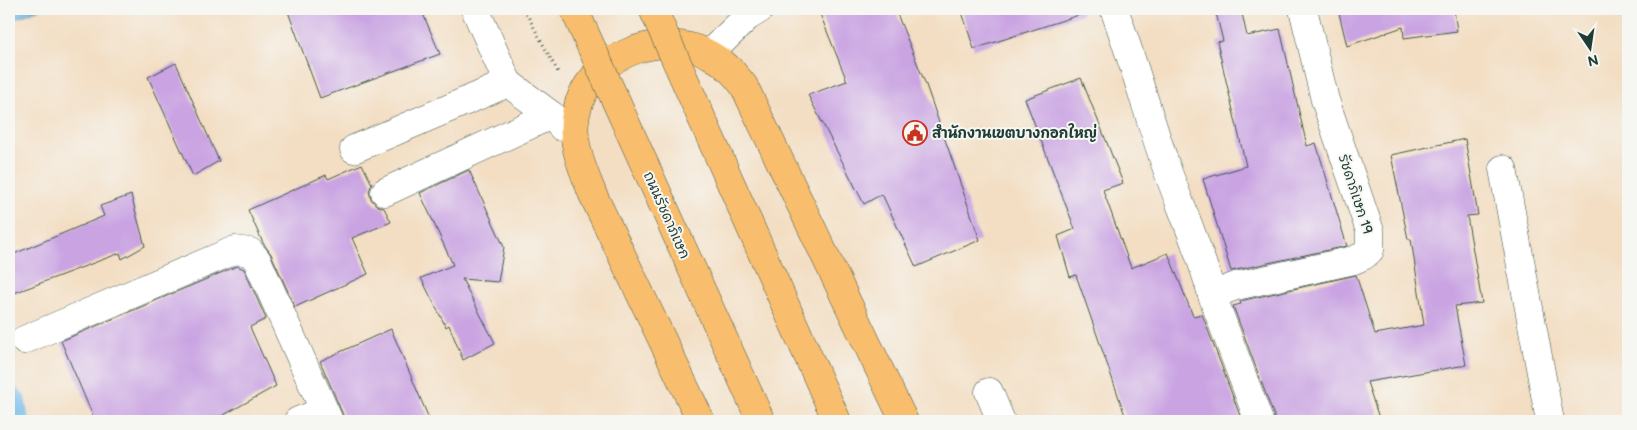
<svg xmlns="http://www.w3.org/2000/svg" width="1637" height="430" font-family="'Balsamiq Sans','Playpen Sans Thai',sans-serif">
  <style>
    .water { fill: #71bbea; stroke: #487c8f }
    .lines { fill: none; stroke-linecap: round; stroke-linejoin: round }
    .canal { stroke: #71bbea; stroke-width: 34 }
    .building { fill: #c9a3e2 }
    .minor-casing { stroke: #3f5549; stroke-width: 29 }
    .major-casing { stroke: #3f5549; stroke-width: 29 }
    .path { stroke: #3f5549; stroke-width: 3; stroke-dasharray: 1 4; stroke-linecap: butt }
    .minor { stroke: #fff; stroke-width: 28 }
    .major { stroke: #f9be6d; stroke-width: 28 }
    .major-bridge-casing { stroke: #3f5549; stroke-width: 29; stroke-linecap: butt }
    .major-bridge { stroke: #f9be6d; stroke-width: 28 }
    .labels { text-anchor: middle; stroke-width: 4; stroke-linejoin: round; paint-order: stroke }
    .poi-label { font-size: 14px; font-weight: bold; fill: #1f3d34; stroke: #f6f6f2; text-anchor: start }
    .street-label { font-size: 14px; fill: #1f3d34; stroke: #f6f6f2 }
  </style>
  <rect width="100%" height="100%" fill="#f6f6f2"/>
  <filter id="ink" filterUnits="userSpaceOnUse"><feTurbulence type="fractalNoise" baseFrequency=".02" numOctaves="2"/><feDisplacementMap in="SourceGraphic" scale="10" xChannelSelector="R" yChannelSelector="G"/><feConvolveMatrix kernelMatrix="1 2 1 2 8 2 1 2 1" color-interpolation-filters="sRGB"/></filter>
  <filter id="wash" filterUnits="userSpaceOnUse"><feTurbulence type="fractalNoise" baseFrequency=".0096" numOctaves="4" result="noise"/><feDisplacementMap in="SourceGraphic" scale="20" xChannelSelector="R" yChannelSelector="G"/><feGaussianBlur stdDeviation="1.12" result="paint"/><feColorMatrix in="noise" values="0 0 0 0 0 0 0 0 0 0 0 0 0 0 0 0 0 1.4 0 .05"/><feComposite in="paint" operator="in"/></filter>
  <g filter="url(#wash)">
    <rect width="100%" height="100%" fill="#f3dec3"/>
    <path class="water" d="M9 9H40L9 21Z"/>
    <g class="lines">
      <path class="canal" d="M9 403 12 421"/>
    </g>
    <g id="blocks">
      <g class="building">
        <path d="M287 9H421L440 54 320 98Z"/>
        <path d="M818 9H895L926 85 980 240 916 267 882 194 864 204 808 95 847 81Z"/>
        <path d="M961 9H1081L1082 14 974 49Z"/>
        <path d="M1215 9H1241L1247 36 1280 29 1307 146 1316 143 1347 246 1231 271 1203 179 1246 166 1217 42 1223 41Z"/>
        <path d="M1338 9H1454L1457 31 1404 38 1403 27 1347 46Z"/>
        <path d="M176 63 219 161 193 176 148 77Z"/>
        <path d="M1081 78 1123 183 1103 190 1131 268 1168 253 1193 316 1202 314 1242 421H1127L1076 275 1070 277 1058 236 1075 229 1025 99Z"/>
        <path d="M1465 139 1478 215 1467 216 1482 303 1455 306 1466 365 1367 382 1380 421H1274V416L1233 306 1241 304 1240 301 1356 275 1375 334 1424 325 1411 239H1408L1391 155Z"/>
        <path d="M362 164 372 184 369 191 371 199 376 205 384 208 391 222 352 238 368 274 295 307 271 254 263 243 248 210 326 175 328 179Z"/>
        <path d="M469 170 504 247 498 282 462 279 495 343 463 360 449 325 446 327 421 278 453 265 420 193Z"/>
        <path d="M131 195 145 246 122 259 120 253 9 295V256L104 216 100 206Z"/>
        <path d="M237 266 244 269 266 319 250 327 276 386 213 421H95L61 341Z"/>
        <path d="M391 329 430 421H344L343 415 320 361Z"/>
      </g>
    </g>
  </g>
  <g filter="url(#ink)">
    <use href="#blocks" fill-opacity="0" stroke="#3f5549" stroke-width="1"/>
    <g class="lines">
      <defs>
        <g id="minor">
          <path d="M475 9 508 83 551 115 562 127"/>
          <path d="M1114 9C1134 63 1149 118 1168 172 1183 213 1201 253 1212 295"/>
          <path d="M709 54 747 17 760 9"/>
          <path d="M354 149 508 83"/>
          <path d="M1503 169 1550 421"/>
          <path d="M385 192 551 115"/>
          <path d="M24 340 235 250 250 252 257 260 329 421"/>
          <path d="M989 392 1001 421"/>
          <path d="M298 421 324 411"/>
          <path d="M1259 421 1212 295 1236 286 1354 260 1363 256 1370 250V231L1325 100 1303 9"/>
        </g>
        <path id="major" d="M701 421 593 195C583 170 570 142 576 114 587 56 661 27 710 55 725 63 734 73 744 86L904 421"/>
      </defs>
      <use href="#minor" class="minor-casing"/>
      <use href="#major" class="major-casing"/>
      <path class="path" d="M524 9 559 74"/>
      <use href="#minor" class="minor"/>
      <use href="#major" class="major"/>
      <defs>
        <g id="major-bridge">
          <path d="M574 9 761 421"/>
          <path d="M653 9 837 421"/>
        </g>
      </defs>
      <use href="#major-bridge" class="major-bridge-casing"/>
      <use href="#major-bridge" class="major-bridge"/>
    </g>
  </g>
  <defs>
    <symbol id="civic-ring" viewBox="-11 -11 22 22"><circle r="9.5" fill="#f6f6f2" stroke="#c8321e" stroke-width="1.5"/><path d="M-.6-6.5H3V-4.5H.6V-3L4-1V1h2V6H-6V1h2V-1L-.6-3ZM-1.2 2.5V6h2.4V2.5Z" fill="#c8321e"/></symbol>
  </defs>
  <g fill-rule="evenodd">
    <use href="#civic-ring" x="901" y="119" width="28" height="28"/>
  </g>
  <g class="labels">
    <g class="poi-label">
      <text x="932" y="138">สำนักงานเขตบางกอกใหญ่</text>
    </g>
    <g class="street-label">
      <text transform="translate(1356 194) rotate(72)" y="5">รัชดาภิเษก 19</text>
      <text transform="translate(667 215) rotate(66)" y="5">ถนนรัชดาภิเษก</text>
    </g>
  </g>
  <rect width="1637" height="430" fill="none" stroke="#f6f6f2" stroke-width="30"/>
  <g transform="translate(1590 48) rotate(167)" stroke="#f6f6f2" stroke-width="4" paint-order="stroke">
  <path d="M0-4L9 19L0 12L-9 19Z" fill="#1f3d34"/>
  <text y="-8" font-size="14" font-weight="bold" text-anchor="middle" fill="#1f3d34">N</text>
  </g>
</svg>
